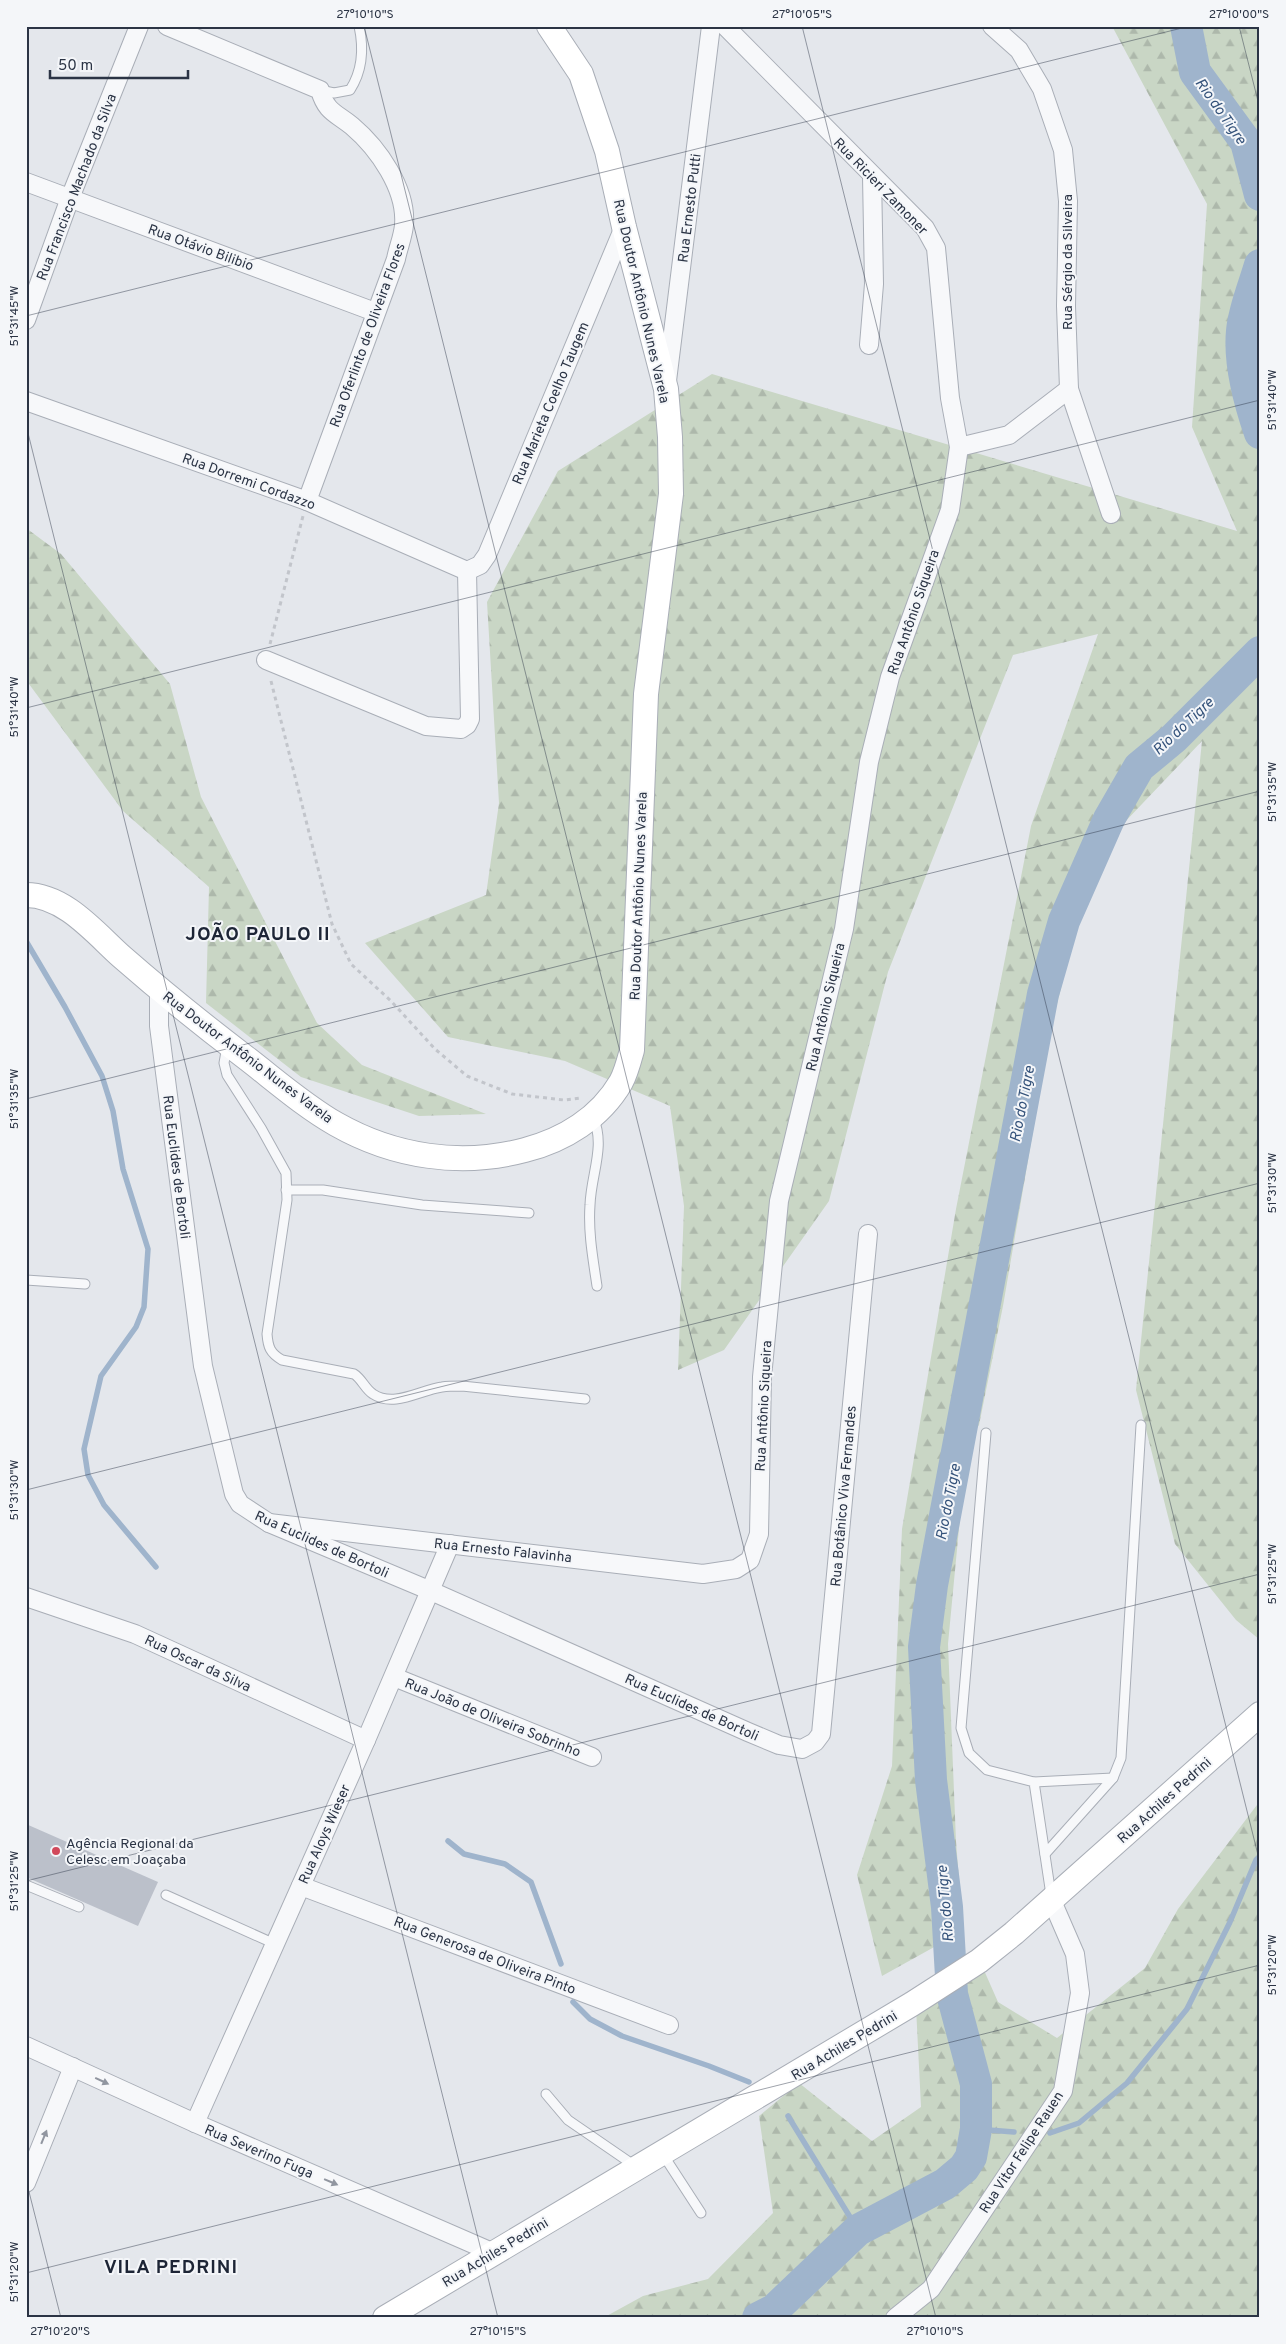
<svg xmlns="http://www.w3.org/2000/svg" width="1286" height="2344" font-family="Overpass,sans-serif">
  <style>
    .forest { fill: url(#forest-firs) }
    .lines { fill: none; stroke-linecap: round; stroke-linejoin: round }
    .stream { stroke: #9fb4cc; stroke-width: 5.5 }
    .river { stroke: #9fb4cc; stroke-width: 32 }
    .building { fill: #bbc0ca }
    .lane-casing { stroke: #a9aeb7; stroke-width: 11 }
    .street-casing { stroke: #a9aeb7; stroke-width: 20 }
    .secondary-casing { stroke: #a9aeb7; stroke-width: 26 }
    .path { stroke: #c2c5cb; stroke-width: 3; stroke-dasharray: 4 4; stroke-linecap: butt }
    .lane { stroke: #f7f8fa; stroke-width: 9 }
    .street { stroke: #f7f8fa; stroke-width: 18 }
    .secondary { stroke: #fff; stroke-width: 24 }
    .oneway { fill: #9196a0 }
    .ticks { fill: none; stroke: #2b3445; stroke-width: 1; stroke-opacity: 0.45 }
    .poi-dot { fill: #d1495b; stroke: #f4f6f9; stroke-width: 2 }
    .labels { text-anchor: middle; stroke-width: 4; stroke-linejoin: round; paint-order: stroke }
    .street-label { font-size: 14px; fill: #2b3445; stroke: #f4f6f9 }
    .poi-label { font-size: 14px; fill: #2b3445; stroke: #f4f6f9; text-anchor: start }
    .water-label { font-size: 15px; font-style: italic; fill: #34527a; stroke: #f4f6f9 }
    .district-label { font-size: 19px; font-weight: bold; letter-spacing: 1px; fill: #1d2536; stroke: #f4f6f9 }
    .neatline { fill: none; stroke: #2b3445; stroke-width: 2 }
    .ticks-label { font-size: 12px; text-anchor: middle; fill: #2b3445 }
  </style>
  <defs>
    <pattern id="forest-firs" width="22" height="20" patternUnits="userSpaceOnUse" patternTransform="scale(1.25)"><rect width="22" height="20" fill="#c9d6c5"/><path d="M5 1l3.5 6h-7zM16 11l3.5 6h-7z" fill="#adb8ab"/></pattern>
  </defs>
  <rect width="100%" height="100%" fill="#e4e7ec"/>
  <g class="forest">
    <path d="M1112 26H1260V1640L1236 1620 1175 1544 1136 1390 1202 741 1122 825 1079 916 1050 1032 1003 1306 979 1425 969 1439 955 1505 960 1518 948 1644 956 1841 963 1931 882 1976 857 1875 892 1766 902 1529 956 1209 1031 826 1098 634 1013 655 888 972 829 1201 724 1350 678 1370 684 1206 670 1106 565 1061 448 1037 365 943 486 895 499 803 487 602 558 471 712 374 1237 531 1192 427 1207 204Z"/>
    <path d="M26 528 61 554 170 684 201 797 317 1023 362 1065 486 1114 419 1116 301 1077 206 1003 209 887 123 811 26 680Z"/>
    <path d="M1260 1801V2318H603L643 2296 708 2279 773 2213 759 2116 799 2083 872 2141 921 2107 916 2007 983 1968 998 2002 1057 2038 1145 1968 1178 1909Z"/>
  </g>
  <g class="lines">
    <g class="stream">
      <path d="M26 941 65 1007 102 1076 113 1111 123 1169 148 1249 144 1307 136 1327 101 1376 84 1449 88 1475 104 1505 156 1567"/>
      <path d="M448 1841 464 1854 505 1864 531 1882 561 1964"/>
      <path d="M573 2002 590 2019 622 2036 709 2066 749 2082"/>
      <path d="M788 2116 858 2230"/>
      <path d="M976 2129 1014 2132"/>
      <path d="M1050 2133 1079 2123 1127 2083 1187 2009 1230 1922 1256 1860 1260 1856"/>
    </g>
    <g class="river">
      <path d="M1186 26 1195 72 1246 142 1260 195"/>
      <path d="M1260 265C1254 286 1244 309 1242 331 1239 362 1250 404 1260 433"/>
      <path d="M758 2318 774 2310 858 2230 945 2184 964 2168 971 2157 976 2129V2084L952 1994 947 1907 931 1780 924 1647 932 1585 1043 994 1064 921 1109 819 1139 767 1174 738 1260 652"/>
    </g>
  </g>
  <path class="building" d="M26 1824 158 1882 138 1926 26 1877Z"/>
  <g class="lines">
    <defs>
      <g id="lane">
        <path d="M320 90 334 93 350 90C363 70 364 49 359 26"/>
        <path d="M227 1046 224 1063 227 1075 261 1128 286 1173 287 1200 267 1334C268 1347 270 1353 282 1360L354 1374C362 1379 365 1389 373 1394 394 1408 420 1390 442 1387 448 1386 455 1386 462 1386L585 1399"/>
        <path d="M593 1117C606 1146 591 1174 590 1205 588 1232 593 1259 597 1286"/>
        <path d="M286 1190H323L422 1205 529 1213"/>
        <path d="M26 1280 85 1284"/>
        <path d="M986 1433 961 1728 969 1753 987 1770 1034 1782 1051 1895"/>
        <path d="M1034 1782 1113 1778"/>
        <path d="M1045 1854 1113 1778 1121 1758 1141 1425"/>
        <path d="M26 1885 79 1907"/>
        <path d="M166 1895 275 1944"/>
        <path d="M546 2094 568 2120 635 2166"/>
        <path d="M662 2153 701 2213"/>
      </g>
      <g id="street">
        <path d="M167 26 320 90C326 112 336 113 352 126 378 148 407 189 404 225 403 237 398 248 396 259L307 501"/>
        <path d="M992 26 1019 50 1042 89 1063 150 1068 201 1066 306 1069 389 1111 514"/>
        <path d="M26 182 375 312"/>
        <path d="M26 320 70 198 139 26"/>
        <path d="M869 345 874 284 872 176"/>
        <path d="M667 381 711 26"/>
        <path d="M26 401 307 501 467 571"/>
        <path d="M959 447 1009 435 1069 389"/>
        <path d="M467 571 480 565 487 555 624 227"/>
        <path d="M266 660 426 726 461 729 467 725 470 719 467 571"/>
        <path d="M159 990V1026L203 1366 234 1494 240 1504 269 1523 431 1591 748 1732 779 1745 802 1749 815 1742 821 1734 868 1234"/>
        <path d="M269 1523 703 1574 736 1569 750 1560 759 1534 762 1377 779 1201 844 929 869 762 890 677 950 510 959 447 950 398 936 248 925 228 725 26"/>
        <path d="M26 1597 135 1634 366 1740"/>
        <path d="M394 1677 592 1757"/>
        <path d="M301 1886 669 2025"/>
        <path d="M26 2046 195 2123 494 2253"/>
        <path d="M195 2123 366 1740 450 1544"/>
        <path d="M26 2183 73 2067"/>
        <path d="M895 2318 931 2289 1063 2091 1080 1993 1075 1954 1052 1901"/>
      </g>
      <g id="secondary">
        <path d="M26 895C65 895 96 934 122 957 162 992 203 1025 245 1057 275 1080 303 1105 336 1124 394 1157 461 1167 525 1150 564 1140 600 1118 621 1082 626 1073 629 1061 632 1050L646 694 671 494 670 437 666 389 624 227 607 151 581 74 549 26"/>
        <path d="M385 2318 912 2004 979 1961 1014 1933 1260 1714"/>
      </g>
    </defs>
    <use href="#lane" class="lane-casing"/>
    <use href="#street" class="street-casing"/>
    <use href="#secondary" class="secondary-casing"/>
    <g class="path">
      <path d="M270 644 303 516"/>
      <path d="M271 681 332 924 351 964 391 1001 435 1049 467 1076 512 1094 564 1100 580 1098"/>
    </g>
    <use href="#lane" class="lane"/>
    <use href="#street" class="street"/>
    <use href="#secondary" class="secondary"/>
  </g>
  <defs><path id="oneway-solid" d="M-6-.8H1V-3.2L6.5 0L1 3.2V.8H-6Z" transform="scale(1.25)"/></defs>
  <g class="oneway">
    <use href="#oneway-solid" transform="translate(102 2081) rotate(25)"/>
    <use href="#oneway-solid" transform="translate(44 2137) rotate(-68)"/>
    <use href="#oneway-solid" transform="translate(331 2182) rotate(23)"/>
  </g>
  <path class="ticks" d="M364 26 936 2318M802 26 1260 1863M1239 26 1260 109M26 316 1190 26M26 425 498 2318M26 708 1260 400M26 1099 1260 791M26 1490 1260 1183M26 1881 1260 1574M26 2180 61 2318M26 2273 1260 1965"/>
  <circle class="poi-dot" cx="56" cy="1851" r="5"/>
  <g class="labels">
    <g class="street-label">
      <text transform="translate(881 186) rotate(46)" y="5">Rua Ricieri Zamoner</text>
      <text transform="translate(76 187) rotate(-69)" y="5">Rua Francisco Machado da Silva</text>
      <text transform="translate(689 208) rotate(-83)" y="5">Rua Ernesto Putti</text>
      <text transform="translate(201 247) rotate(20)" y="5">Rua Otávio Bilibio</text>
      <text transform="translate(1067 262) rotate(-90)" y="5">Rua Sérgio da Silveira</text>
      <text transform="translate(642 301) rotate(77)" y="5">Rua Doutor Antônio Nunes Varela</text>
      <text transform="translate(367 335) rotate(-70)" y="5">Rua Oferlinto de Oliveira Flores</text>
      <text transform="translate(550 403) rotate(-67)" y="5">Rua Marieta Coelho Taugem</text>
      <text transform="translate(249 481) rotate(20)" y="5">Rua Dorremi Cordazzo</text>
      <text transform="translate(913 612) rotate(-71)" y="5">Rua Antônio Siqueira</text>
      <text transform="translate(638 896) rotate(-88)" y="5">Rua Doutor Antônio Nunes Varela</text>
      <text transform="translate(825 1007) rotate(-77)" y="5">Rua Antônio Siqueira</text>
      <text transform="translate(248 1057) rotate(37)" y="5">Rua Doutor Antônio Nunes Varela</text>
      <text transform="translate(177 1167) rotate(83)" y="5">Rua Euclides de Bortoli</text>
      <text transform="translate(763 1406) rotate(-87)" y="5">Rua Antônio Siqueira</text>
      <text transform="translate(843 1496) rotate(-85)" y="5">Rua Botânico Viva Fernandes</text>
      <text transform="translate(322 1544) rotate(24)" y="5">Rua Euclides de Bortoli</text>
      <text transform="translate(503 1550) rotate(6)" y="5">Rua Ernesto Falavinha</text>
      <text transform="translate(198 1663) rotate(25)" y="5">Rua Oscar da Silva</text>
      <text transform="translate(692 1707) rotate(24)" y="5">Rua Euclides de Bortoli</text>
      <text transform="translate(493 1717) rotate(22)" y="5">Rua João de Oliveira Sobrinho</text>
      <text transform="translate(1164 1800) rotate(-42)" y="5">Rua Achiles Pedrini</text>
      <text transform="translate(324 1834) rotate(-66)" y="5">Rua Aloys Wieser</text>
      <text transform="translate(485 1955) rotate(21)" y="5">Rua Generosa de Oliveira Pinto</text>
      <text transform="translate(844 2045) rotate(-31)" y="5">Rua Achiles Pedrini</text>
      <text transform="translate(259 2151) rotate(23)" y="5">Rua Severino Fuga</text>
      <text transform="translate(1021 2152) rotate(-57)" y="5">Rua Vitor Felipe Rauen</text>
      <text transform="translate(495 2252) rotate(-31)" y="5">Rua Achiles Pedrini</text>
    </g>
    <g class="poi-label">
      <text x="66" y="1848">Agência Regional da<tspan x="66" dy="16">Celesc em Joaçaba</tspan></text>
    </g>
    <g class="water-label">
      <text transform="translate(1221 111) rotate(55)" y="5">Rio do Tigre</text>
      <text transform="translate(1183 726) rotate(-43)" y="5">Rio do Tigre</text>
      <text transform="translate(1022 1104) rotate(-79)" y="5">Rio do Tigre</text>
      <text transform="translate(948 1502) rotate(-79)" y="5">Rio do Tigre</text>
      <text transform="translate(945 1904) rotate(-95)" y="5">Rio do Tigre</text>
    </g>
    <g class="district-label">
      <text x="258" y="940">JOÃO PAULO II</text>
      <text x="171" y="2273">VILA PEDRINI</text>
    </g>
  </g>
  <rect width="1286" height="2344" fill="none" stroke="#f4f6f9" stroke-width="55"/>
  <path d="M50 70v8h138v-8" fill="none" stroke="#2b3445" stroke-width="2.5"/>
  <text x="58" y="70" font-size="15" fill="#2b3445" stroke="#f4f6f9" stroke-width="4" paint-order="stroke">50 m</text>
  <rect x="28" y="28" width="1230" height="2288" class="neatline"/>
  <g class="ticks-label">
    <text x="365" y="18">27°10'10"S</text>
    <text x="802" y="18">27°10'05"S</text>
    <text x="1239" y="18">27°10'00"S</text>
    <text transform="translate(14 316) rotate(-90)" y="4">51°31'45"W</text>
    <text transform="translate(1272 400) rotate(-90)" y="4">51°31'40"W</text>
    <text transform="translate(14 707) rotate(-90)" y="4">51°31'40"W</text>
    <text transform="translate(1272 792) rotate(-90)" y="4">51°31'35"W</text>
    <text transform="translate(14 1099) rotate(-90)" y="4">51°31'35"W</text>
    <text transform="translate(1272 1183) rotate(-90)" y="4">51°31'30"W</text>
    <text transform="translate(14 1490) rotate(-90)" y="4">51°31'30"W</text>
    <text transform="translate(1272 1574) rotate(-90)" y="4">51°31'25"W</text>
    <text transform="translate(14 1881) rotate(-90)" y="4">51°31'25"W</text>
    <text transform="translate(1272 1965) rotate(-90)" y="4">51°31'20"W</text>
    <text transform="translate(14 2272) rotate(-90)" y="4">51°31'20"W</text>
    <text x="60" y="2335">27°10'20"S</text>
    <text x="498" y="2335">27°10'15"S</text>
    <text x="935" y="2335">27°10'10"S</text>
  </g>
</svg>
